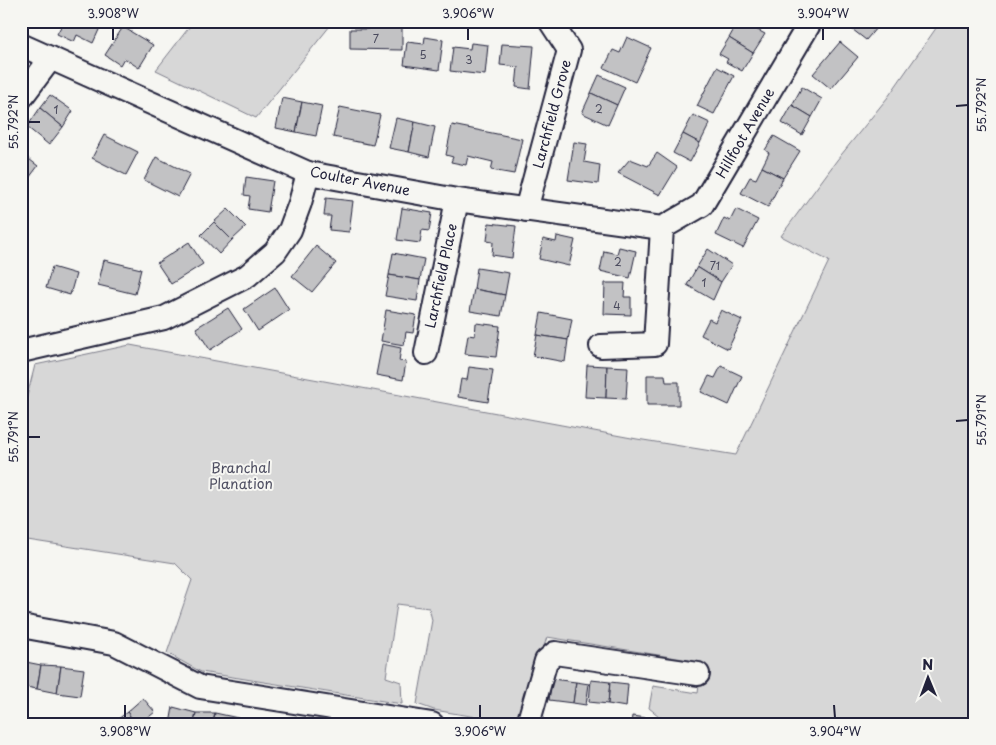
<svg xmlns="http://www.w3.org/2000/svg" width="996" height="745" font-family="'Playpen Sans',sans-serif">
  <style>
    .green { fill: #d7d7d7; stroke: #7c7c89 }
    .building { fill: #c2c2c4; stroke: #22223b }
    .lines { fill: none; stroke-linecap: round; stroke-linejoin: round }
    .minor-casing { stroke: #22223b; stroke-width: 26 }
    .minor { stroke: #f6f6f2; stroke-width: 22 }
    .ticks { fill: none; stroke: #22223b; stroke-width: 2 }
    .labels { text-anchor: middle; stroke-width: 4; stroke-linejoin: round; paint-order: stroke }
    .number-label { font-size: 11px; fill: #4a4a5d }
    .street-label { font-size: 14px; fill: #22223b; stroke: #f6f6f2 }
    .park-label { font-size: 14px; fill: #4f4f62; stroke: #f6f6f2 }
    .neatline { fill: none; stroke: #22223b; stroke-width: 2 }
    .ticks-label { font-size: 12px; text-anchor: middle; fill: #22223b }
  </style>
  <rect width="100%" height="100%" fill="#f6f6f2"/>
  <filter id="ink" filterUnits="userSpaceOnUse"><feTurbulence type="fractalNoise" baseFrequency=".02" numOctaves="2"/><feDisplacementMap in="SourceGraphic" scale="10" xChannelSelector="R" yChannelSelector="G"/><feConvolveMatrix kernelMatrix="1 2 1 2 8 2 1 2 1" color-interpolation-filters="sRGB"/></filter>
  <g filter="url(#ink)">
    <g class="green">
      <path d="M194 21H334L256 118 156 70Z"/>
      <path d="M941 21H975V724H669L649 708 653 686 698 693 702 662 547 637 519 724 434 710 417 704 432 620 429 608 397 604 386 677 401 682 402 704 201 672 167 653 192 580 175 563 21 539V410L24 408 35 365 130 345 637 439 736 455 829 261 781 236 837 160 888 97Z"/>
    </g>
    <g class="building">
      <path d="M64 21H103L93 43 77 35 74 42 57 34Z"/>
      <path d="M368 21H393L392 26H402V50L350 49V29H368Z"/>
      <path d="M852 21H882L866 40 848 26Z"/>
      <path d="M738 22 747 28 748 25 765 34 753 53 729 38Z"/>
      <path d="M123 27 153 45 139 68 124 58 120 65 105 55Z"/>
      <path d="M425 37 443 40 439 70 404 65 407 42 424 44Z"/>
      <path d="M627 37 651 48 635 82 604 68 613 50 620 53Z"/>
      <path d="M729 38 753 53 742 71 726 62 728 59 719 54Z"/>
      <path d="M840 42 858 57 831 89 813 74Z"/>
      <path d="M471 43 488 45 485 75 450 71 453 47 470 49Z"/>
      <path d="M502 44 534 46 530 89 516 87 518 67 500 65Z"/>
      <path d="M717 67 734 76 714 114 697 106Z"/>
      <path d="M599 75 625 87 617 105 591 93Z"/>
      <path d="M802 87 822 99 812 117 792 105Z"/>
      <path d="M591 93 617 105 608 125 582 113Z"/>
      <path d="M50 95 73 111 63 127 40 108Z"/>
      <path d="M282 98 302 102 296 132 276 128Z"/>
      <path d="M302 102 322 106 316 136 296 132Z"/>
      <path d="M792 105 812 117 802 135 782 123Z"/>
      <path d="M340 107 380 115 373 145 333 137Z"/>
      <path d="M40 108 63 127 49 145 27 127Z"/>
      <path d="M693 115 710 123 700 143 683 134Z"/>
      <path d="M396 118 415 122 409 152 389 148Z"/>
      <path d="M415 122 435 127 429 157 409 152Z"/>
      <path d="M452 125 522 139 514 174 491 170 493 162 468 156 466 165 451 162 453 157 446 155Z"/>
      <path d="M683 134 700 143 690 162 673 153Z"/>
      <path d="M104 135 138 152 126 175 92 158Z"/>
      <path d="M774 136 800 151 783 178 762 167 769 153 765 150Z"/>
      <path d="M574 142 587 144 584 162 600 165 598 184 568 180Z"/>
      <path d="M21 153 38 166 26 182 21 178Z"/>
      <path d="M657 153 677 167 660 195 618 173 630 159 648 166Z"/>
      <path d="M156 157 190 174 178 197 144 180Z"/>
      <path d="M762 167 783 178 768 207 741 193 750 177 756 179Z"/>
      <path d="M246 177 273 181 268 212 248 209 250 196 244 195Z"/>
      <path d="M326 198 353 201 349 232 329 230 331 216H324Z"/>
      <path d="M402 208 432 213 429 231 422 230 420 243 397 240Z"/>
      <path d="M228 209 246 227 232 240 214 222Z"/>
      <path d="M736 209 758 220 743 248 716 235 724 218 730 221Z"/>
      <path d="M214 222 232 240 219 254 201 235Z"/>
      <path d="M489 223 516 226 512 258 492 255 493 242 487 241Z"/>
      <path d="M557 236 575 240 569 266 539 259 543 239 556 242Z"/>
      <path d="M189 242 203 264 171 284 157 263Z"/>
      <path d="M316 246 336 263 312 292 292 276Z"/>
      <path d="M619 247 636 251 630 278 600 271 604 251 617 254Z"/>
      <path d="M708 249 732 265 721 282 697 267Z"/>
      <path d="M393 253 424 259 420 280 389 275Z"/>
      <path d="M104 260 141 269 135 294 98 285Z"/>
      <path d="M52 267 76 274 70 295 46 288Z"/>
      <path d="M697 267 721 282 713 300 687 285Z"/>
      <path d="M477 268 509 273 505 295 474 289Z"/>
      <path d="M389 275 420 280 417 301 385 296Z"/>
      <path d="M605 283H625L624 297H631V315L604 314Z"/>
      <path d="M275 288 289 310 258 331 244 309Z"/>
      <path d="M474 289 505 295 501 316 470 311Z"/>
      <path d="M228 308 242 329 210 350 196 328Z"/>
      <path d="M386 310 416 315 413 333 406 332 404 345 381 341Z"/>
      <path d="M721 310 742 320 728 349 701 335 709 319 715 322Z"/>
      <path d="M541 313 572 319 568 340 537 335Z"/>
      <path d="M476 323 500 326 496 357 465 354 468 335 475 336Z"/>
      <path d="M537 335 568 340 565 362 533 356Z"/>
      <path d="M382 344 401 348 399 361 406 362 403 380 376 375Z"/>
      <path d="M587 365 607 366 606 398 585 397Z"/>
      <path d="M607 366 628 367 626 399 606 398Z"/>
      <path d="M721 366 742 376 729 405 701 392 709 376 715 378Z"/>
      <path d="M469 367 493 370 488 402 458 397 461 379 467 380Z"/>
      <path d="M647 375H665L666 382H679V405H647Z"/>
      <path d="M21 661 41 665 37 689 21 686Z"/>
      <path d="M41 665 61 666 57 693 37 689Z"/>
      <path d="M61 666 84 669 80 696 57 693Z"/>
      <path d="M552 679 576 682 573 703 549 700Z"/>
      <path d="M591 680 610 682 608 704 589 702Z"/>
      <path d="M576 682 589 684 586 705 573 703Z"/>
      <path d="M610 682 628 684 626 707 608 704Z"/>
      <path d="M143 698 155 712 140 724H136L127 712Z"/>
      <path d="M173 707 196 713 194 724H170Z"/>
      <path d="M127 712 136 724H112Z"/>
      <path d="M196 713H215L213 724H194Z"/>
      <path d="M215 713 238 718 237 724H213Z"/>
      <path d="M632 716 654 719V724H631Z"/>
      <path d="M253 720 274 723 252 724Z"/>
    </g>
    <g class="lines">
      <defs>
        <g id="minor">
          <path d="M21 45 308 173 457 200 662 228"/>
          <path d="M21 98 51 58"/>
          <path d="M526 210 569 50 550 21"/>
          <path d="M662 228 702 205 811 21"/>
          <path d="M601 346 655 344 662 228"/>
          <path d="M21 351 164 318 247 276 275 252 290 230 300 203 308 173"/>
          <path d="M426 353 457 200"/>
          <path d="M21 626 114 643 200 687 432 724"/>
          <path d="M528 724 546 661 555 653 698 674"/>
        </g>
      </defs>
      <use href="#minor" class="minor-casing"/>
      <use href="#minor" class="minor"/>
    </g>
  </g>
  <path class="ticks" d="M113 28V40M468 28V40M823 28V40M956 106 968 105M28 122H40M956 421 968 420M28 437H40M125 705V718M480 705V718M834 705 835 718"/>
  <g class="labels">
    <g class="number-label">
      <text x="376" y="43">7</text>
      <text x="423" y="59">5</text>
      <text x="469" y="64">3</text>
      <text x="599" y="113">2</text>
      <text x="56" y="114">1</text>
      <text x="618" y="266">2</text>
      <text x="715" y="270">71</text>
      <text x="704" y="287">1</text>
      <text x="617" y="310">4</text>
    </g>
    <g class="street-label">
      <text transform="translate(552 114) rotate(-75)" y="5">Larchfield Grove</text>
      <text transform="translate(745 133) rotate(-60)" y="5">Hillfoot Avenue</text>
      <text transform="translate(360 181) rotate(11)" y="5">Coulter Avenue</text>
      <text transform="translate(441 276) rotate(-78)" y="5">Larchfield Place</text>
    </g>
    <g class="park-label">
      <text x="241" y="473">Branchal<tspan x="241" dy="16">Planation</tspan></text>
    </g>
  </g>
  <rect width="996" height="745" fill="none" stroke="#f6f6f2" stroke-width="55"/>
  <g transform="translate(928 678) rotate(359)" stroke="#f6f6f2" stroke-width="4" paint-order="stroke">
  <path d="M0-4L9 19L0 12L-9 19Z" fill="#22223b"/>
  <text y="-8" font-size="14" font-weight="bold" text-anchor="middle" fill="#22223b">N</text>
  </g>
  <rect x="28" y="28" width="940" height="690" class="neatline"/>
  <g class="ticks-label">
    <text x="113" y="18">3.908°W</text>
    <text x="468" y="18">3.906°W</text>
    <text x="823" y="18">3.904°W</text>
    <text transform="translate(982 105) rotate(-90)" y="4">55.792°N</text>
    <text transform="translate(14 122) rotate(-90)" y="4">55.792°N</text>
    <text transform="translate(982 420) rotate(-90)" y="4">55.791°N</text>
    <text transform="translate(14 437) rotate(-90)" y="4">55.791°N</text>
    <text x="125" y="736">3.908°W</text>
    <text x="480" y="736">3.906°W</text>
    <text x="835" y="736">3.904°W</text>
  </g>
</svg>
